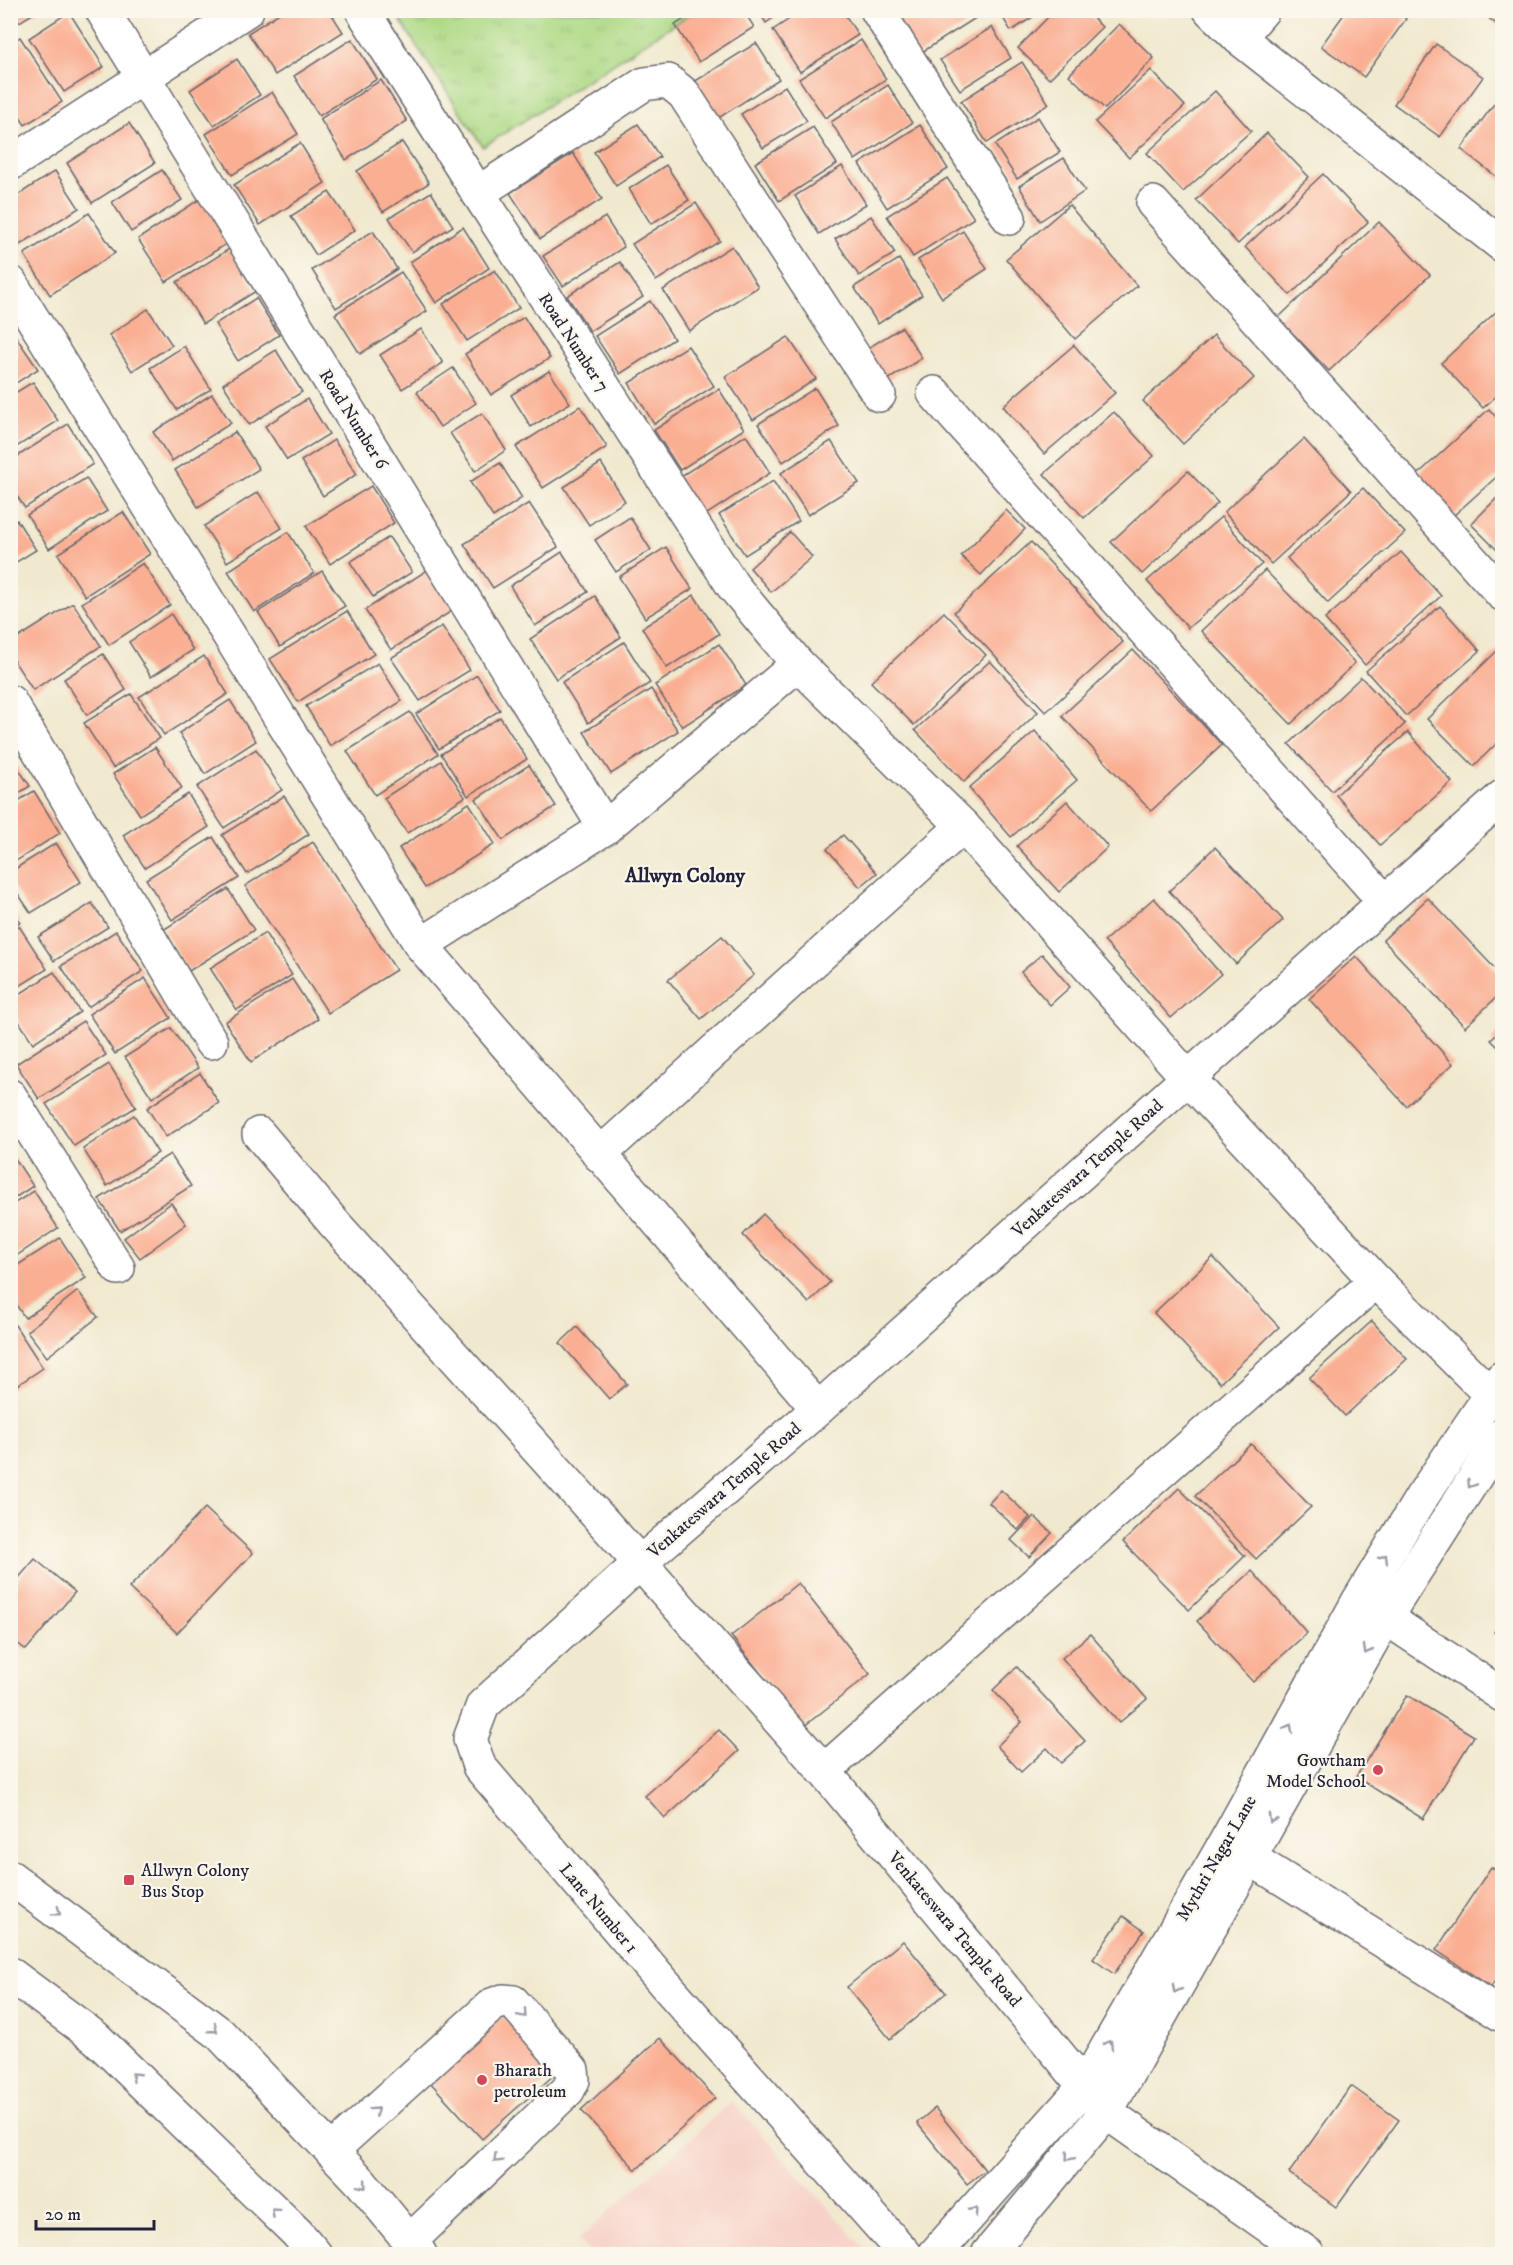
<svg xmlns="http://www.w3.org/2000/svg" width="1513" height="2265" font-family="'IM FELL DW Pica',serif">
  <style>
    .built { fill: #f7d1c7 }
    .park { fill: url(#park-tufts); stroke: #687e60; stroke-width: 1.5 }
    .building { fill: #faae92 }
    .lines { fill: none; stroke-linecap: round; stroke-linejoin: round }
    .minor-casing { stroke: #6a686f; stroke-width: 36 }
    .highway-casing { stroke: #6a686f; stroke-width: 36 }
    .minor { stroke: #fff; stroke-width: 33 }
    .highway { stroke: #fff; stroke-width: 33 }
    .oneway { stroke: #9c9ca7 }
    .poi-dot { fill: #d1495b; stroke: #fbf7ec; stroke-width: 2 }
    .labels { text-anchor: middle; stroke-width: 4.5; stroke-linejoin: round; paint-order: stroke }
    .street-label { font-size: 18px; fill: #22223b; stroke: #fbf7ec }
    .poi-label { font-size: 18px; fill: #22223b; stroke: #fbf7ec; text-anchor: start }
    .neighbourhood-label { font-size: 20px; font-weight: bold; fill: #22223b; stroke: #fbf7ec }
  </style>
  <defs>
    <pattern id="park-tufts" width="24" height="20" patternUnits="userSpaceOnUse" patternTransform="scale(1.5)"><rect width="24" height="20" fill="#aeda86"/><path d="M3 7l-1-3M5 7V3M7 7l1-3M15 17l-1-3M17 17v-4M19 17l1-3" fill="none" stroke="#95bb75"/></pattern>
  </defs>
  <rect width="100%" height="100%" fill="#fbf7ec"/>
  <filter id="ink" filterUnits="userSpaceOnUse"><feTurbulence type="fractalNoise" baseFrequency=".0167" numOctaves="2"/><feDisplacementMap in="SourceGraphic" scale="12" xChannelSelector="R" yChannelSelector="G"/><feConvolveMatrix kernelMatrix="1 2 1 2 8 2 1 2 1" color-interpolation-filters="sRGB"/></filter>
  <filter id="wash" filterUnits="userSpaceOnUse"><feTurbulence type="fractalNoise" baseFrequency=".008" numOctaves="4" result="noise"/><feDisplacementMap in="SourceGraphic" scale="24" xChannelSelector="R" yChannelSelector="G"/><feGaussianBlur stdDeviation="1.35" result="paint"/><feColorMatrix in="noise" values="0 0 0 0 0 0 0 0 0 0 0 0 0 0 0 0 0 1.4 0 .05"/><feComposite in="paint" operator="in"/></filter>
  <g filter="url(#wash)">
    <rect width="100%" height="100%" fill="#f1e9cf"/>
    <path class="built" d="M732 2101 869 2254H591L578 2240Z"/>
    <path class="park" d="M394 11H695L483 147Z"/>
    <g id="blocks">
      <g class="building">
        <path d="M10 10H39L10 28Z"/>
        <path d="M284 10H329L343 32 275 75 248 33Z"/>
        <path d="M698 10H743L754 27 699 62 675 25Z"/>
        <path d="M758 10H785L766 23Z"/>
        <path d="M803 10H842L858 35 800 72 773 30Z"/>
        <path d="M902 10H983L985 12 919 54 894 16Z"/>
        <path d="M998 10H1044L1011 31Z"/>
        <path d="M1055 10H1085L1102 27 1049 79 1018 48Z"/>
        <path d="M1347 10H1394L1406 19 1364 77 1321 46Z"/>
        <path d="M1479 10H1502V29Z"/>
        <path d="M69 12 104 67 64 92 29 38Z"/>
        <path d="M1119 24 1154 58 1105 109 1069 75Z"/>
        <path d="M992 27 1011 58 960 90 940 60Z"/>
        <path d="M20 37 62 102 25 125 10 102V44Z"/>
        <path d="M352 39 377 79 319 116 294 76Z"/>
        <path d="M861 40 886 79 825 118 799 79Z"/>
        <path d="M756 43 779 79 717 119 694 82Z"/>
        <path d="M1436 44 1483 77 1440 137 1394 104Z"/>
        <path d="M237 59 260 95 214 125 190 90Z"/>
        <path d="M1022 62 1049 104 987 143 961 101Z"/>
        <path d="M1151 70 1185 106 1129 158 1095 122Z"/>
        <path d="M381 80 407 121 346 160 320 119Z"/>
        <path d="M888 85 912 123 855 160 831 122Z"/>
        <path d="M785 86 807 121 763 148 741 114Z"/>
        <path d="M1215 91 1251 131 1183 192 1147 153Z"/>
        <path d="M272 92 298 134 232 175 206 134Z"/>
        <path d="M1502 93V181L1461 149Z"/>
        <path d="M1038 117 1060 152 1017 179 995 145Z"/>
        <path d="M129 123 155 163 92 203 67 163Z"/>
        <path d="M638 124 660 157 616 186 594 152Z"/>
        <path d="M920 125 948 169 887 208 859 164Z"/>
        <path d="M813 127 837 164 779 201 755 163Z"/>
        <path d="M1267 133 1309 177 1238 244 1196 200Z"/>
        <path d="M402 142 429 183 383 212 357 171Z"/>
        <path d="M300 143 325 183 260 225 234 185Z"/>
        <path d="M573 153 602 199 540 239 510 193Z"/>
        <path d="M1064 158 1085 191 1040 221 1019 186Z"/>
        <path d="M666 165 689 200 651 224 629 189Z"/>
        <path d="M842 166 866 204 819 234 795 196Z"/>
        <path d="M162 170 182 200 131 232 112 202Z"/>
        <path d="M55 171 79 208 18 246 10 234V200Z"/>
        <path d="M1323 174 1368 222 1290 295 1245 247Z"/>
        <path d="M947 178 974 218 913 257 887 216Z"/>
        <path d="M329 192 355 230 316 255 291 216Z"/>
        <path d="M431 192 453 226 412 252 389 218Z"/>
        <path d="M203 197 231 241 166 282 138 239Z"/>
        <path d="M696 203 720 241 656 281 632 244Z"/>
        <path d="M1069 205 1137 286 1075 339 1006 259Z"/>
        <path d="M89 213 115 253 50 295 24 254Z"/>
        <path d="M871 216 895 253 859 276 835 239Z"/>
        <path d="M605 217 624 247 563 286 543 256Z"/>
        <path d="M1379 222 1430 275 1329 371 1278 318Z"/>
        <path d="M463 227 489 268 436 303 410 262Z"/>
        <path d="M373 231 397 269 336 308 312 270Z"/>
        <path d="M963 231 987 269 942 298 918 260Z"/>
        <path d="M732 246 758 287 689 331 663 290Z"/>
        <path d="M229 249 256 291 203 324 177 282Z"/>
        <path d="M899 259 922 295 878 324 854 287Z"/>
        <path d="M620 262 643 297 590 331 567 296Z"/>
        <path d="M495 270 519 308 467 341 443 304Z"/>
        <path d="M401 272 427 311 360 354 335 314Z"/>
        <path d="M256 298 279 335 238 361 215 324Z"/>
        <path d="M650 301 674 339 620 374 595 336Z"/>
        <path d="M148 309 172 345 132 371 109 335Z"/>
        <path d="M1499 309 1502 312V391L1483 408 1441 363Z"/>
        <path d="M524 317 550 358 491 395 465 354Z"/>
        <path d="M902 327 922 358 880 385 860 353Z"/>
        <path d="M421 329 443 363 402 389 380 355Z"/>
        <path d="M12 331 38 369 10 387V332Z"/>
        <path d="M1214 335 1254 378 1183 444 1143 401Z"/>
        <path d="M788 337 816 379 753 420 725 377Z"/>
        <path d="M1074 345 1115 393 1044 454 1003 406Z"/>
        <path d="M184 346 211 389 177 410 150 368Z"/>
        <path d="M688 346 714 386 654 424 629 383Z"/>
        <path d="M276 350 302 392 249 425 223 384Z"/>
        <path d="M453 368 476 403 440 427 417 392Z"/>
        <path d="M549 371 570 403 531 427 511 395Z"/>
        <path d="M33 382 58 421 10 451V396Z"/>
        <path d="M815 388 839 426 783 462 758 424Z"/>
        <path d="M719 389 744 429 680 470 654 430Z"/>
        <path d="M212 394 231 423 172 461 153 432Z"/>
        <path d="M307 399 329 434 287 460 265 426Z"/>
        <path d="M580 406 607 447 543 488 516 447Z"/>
        <path d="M1489 409 1502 424V472L1453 516 1416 476Z"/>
        <path d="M1114 412 1154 456 1084 518 1044 474Z"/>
        <path d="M482 413 506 450 475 471 450 433Z"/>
        <path d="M68 424 93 464 25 508 10 486V461Z"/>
        <path d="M235 432 259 469 198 507 175 470Z"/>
        <path d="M746 435 770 473 701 518 676 479Z"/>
        <path d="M1304 439 1351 491 1271 564 1224 512Z"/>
        <path d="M334 440 357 474 323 496 301 461Z"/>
        <path d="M831 441 859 483 808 515 781 473Z"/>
        <path d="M500 463 522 498 493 517 470 482Z"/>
        <path d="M601 463 625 501 589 525 564 487Z"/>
        <path d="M1188 471 1218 503 1142 574 1111 542Z"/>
        <path d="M86 478 107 511 49 549 27 515Z"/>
        <path d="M773 481 799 521 745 555 719 515Z"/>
        <path d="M371 486 394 523 330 564 306 526Z"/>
        <path d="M1363 488 1405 533 1328 603 1287 558Z"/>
        <path d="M258 492 282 528 227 562 204 526Z"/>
        <path d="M1502 493V555L1471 524Z"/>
        <path d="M529 503 558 547 493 588 464 544Z"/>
        <path d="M1006 510 1025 529 981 575 961 556Z"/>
        <path d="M123 512 150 554 85 596 58 554Z"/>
        <path d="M630 517 651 550 616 572 595 540Z"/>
        <path d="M1221 517 1262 564 1188 628 1147 581Z"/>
        <path d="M17 520 36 550 10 566V524Z"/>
        <path d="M288 532 314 573 254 612 228 571Z"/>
        <path d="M790 532 812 557 771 592 750 568Z"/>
        <path d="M389 537 412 572 373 597 350 562Z"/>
        <path d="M1031 542 1123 642 1046 712 954 612Z"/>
        <path d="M666 547 692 589 645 618 619 577Z"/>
        <path d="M562 552 588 592 535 626 510 586Z"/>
        <path d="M1401 552 1441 596 1365 665 1325 619Z"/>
        <path d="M143 563 170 605 109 645 82 603Z"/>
        <path d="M432 567 458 607 391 650 365 610Z"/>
        <path d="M1265 570 1355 663 1291 724 1201 631Z"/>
        <path d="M322 571 345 606 280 647 258 612Z"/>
        <path d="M694 595 719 634 667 668 642 628Z"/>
        <path d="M595 596 621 637 556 679 530 639Z"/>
        <path d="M73 603 101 646 33 690 10 655V643Z"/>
        <path d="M1440 606 1480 651 1406 716 1366 671Z"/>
        <path d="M347 611 374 654 298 702 270 659Z"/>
        <path d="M944 612 986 655 914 725 871 682Z"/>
        <path d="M171 614 193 650 151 677 129 642Z"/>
        <path d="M442 626 470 670 420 701 391 658Z"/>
        <path d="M624 642 650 683 588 723 562 682Z"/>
        <path d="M719 644 746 685 682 727 655 685Z"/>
        <path d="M1133 650 1222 745 1151 811 1062 716Z"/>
        <path d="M1498 650 1502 654V738L1474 766 1427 719Z"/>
        <path d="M103 654 126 690 87 715 64 679Z"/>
        <path d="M204 656 228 694 164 735 139 697Z"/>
        <path d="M990 661 1038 712 964 782 915 730Z"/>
        <path d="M378 663 402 701 330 746 306 706Z"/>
        <path d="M477 675 500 710 439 749 416 714Z"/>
        <path d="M1361 677 1405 724 1332 791 1289 744Z"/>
        <path d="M651 689 678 731 611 774 584 732Z"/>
        <path d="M131 694 160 738 113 768 84 723Z"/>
        <path d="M230 700 256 741 205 774 179 733Z"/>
        <path d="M410 712 438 754 375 795 347 751Z"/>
        <path d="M500 717 527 759 468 796 441 754Z"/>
        <path d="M1035 731 1077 780 1011 837 969 788Z"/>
        <path d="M1408 732 1452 782 1380 845 1336 795Z"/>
        <path d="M155 747 182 788 140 815 113 774Z"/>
        <path d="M256 749 282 790 224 828 197 787Z"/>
        <path d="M10 756 30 786 10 799Z"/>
        <path d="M441 761 465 797 407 833 384 798Z"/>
        <path d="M529 765 556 806 503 840 476 799Z"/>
        <path d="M34 791 60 833 10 865V806Z"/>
        <path d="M188 794 209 827 145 868 123 835Z"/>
        <path d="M284 796 309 834 247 874 222 835Z"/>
        <path d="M1067 801 1108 847 1059 892 1017 846Z"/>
        <path d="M469 803 495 844 425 888 399 848Z"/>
        <path d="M843 835 877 873 860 887 827 849Z"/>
        <path d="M213 837 239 878 172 920 146 879Z"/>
        <path d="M313 842 396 970 328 1013 245 886Z"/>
        <path d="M56 843 81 882 31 913 10 882V872Z"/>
        <path d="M1215 847 1283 920 1236 964 1169 891Z"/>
        <path d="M228 889 254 930 189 971 163 930Z"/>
        <path d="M1154 898 1221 974 1171 1018 1104 941Z"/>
        <path d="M1428 898 1502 976V992L1465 1027 1383 940Z"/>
        <path d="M92 903 108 927 54 961 38 937Z"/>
        <path d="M10 908 20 922 10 928Z"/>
        <path d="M19 926 47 969 10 992V931Z"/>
        <path d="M116 931 143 971 88 1007 61 966Z"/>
        <path d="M265 933 292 975 237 1010 210 968Z"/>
        <path d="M722 936 754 975 701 1019 668 980Z"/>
        <path d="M1042 954 1070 987 1050 1005 1021 972Z"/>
        <path d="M1356 956 1453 1064 1406 1106 1309 999Z"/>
        <path d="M54 972 80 1012 33 1043 10 1008V1000Z"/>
        <path d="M145 978 171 1018 115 1054 89 1014Z"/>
        <path d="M292 979 318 1019 251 1062 225 1022Z"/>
        <path d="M83 1021 106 1055 39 1099 16 1064Z"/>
        <path d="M171 1028 198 1068 152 1098 125 1057Z"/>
        <path d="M1502 1029V1051L1491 1040Z"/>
        <path d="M109 1064 136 1107 74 1146 46 1104Z"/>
        <path d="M200 1073 219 1103 166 1137 147 1108Z"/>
        <path d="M134 1115 158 1153 107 1186 83 1149Z"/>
        <path d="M10 1151 33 1186 10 1201Z"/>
        <path d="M170 1154 191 1186 120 1231 99 1199Z"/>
        <path d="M34 1191 58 1228 10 1260V1206Z"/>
        <path d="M171 1203 186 1224 140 1258 124 1238Z"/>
        <path d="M763 1214 830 1282 809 1303 743 1235Z"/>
        <path d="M60 1238 86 1278 25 1318 10 1296V1270Z"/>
        <path d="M1213 1257 1279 1327 1220 1383 1154 1313Z"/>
        <path d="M78 1291 98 1317 47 1357 27 1331Z"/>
        <path d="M1372 1321 1407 1359 1345 1416 1309 1378Z"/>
        <path d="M15 1325 43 1368 10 1390V1327Z"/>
        <path d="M577 1327 627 1384 609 1399 560 1343Z"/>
        <path d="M1251 1444 1311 1507 1256 1559 1195 1496Z"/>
        <path d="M1179 1488 1245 1556 1189 1610 1123 1542Z"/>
        <path d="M1001 1490 1030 1517 1018 1530 989 1503Z"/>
        <path d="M205 1508 253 1553 177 1633 129 1588Z"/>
        <path d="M1034 1516 1052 1533 1029 1557 1011 1540Z"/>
        <path d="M35 1559 75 1592 26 1650 10 1637V1588Z"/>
        <path d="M1252 1571 1307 1633 1253 1682 1197 1621Z"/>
        <path d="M798 1583 870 1674 803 1727 731 1636Z"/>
        <path d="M1502 1621V1638L1494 1632Z"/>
        <path d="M1090 1634 1147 1699 1119 1723 1062 1658Z"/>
        <path d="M1017 1667 1085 1741 1061 1763 1047 1748 1021 1772 997 1746 1022 1722 993 1690Z"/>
        <path d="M1407 1695 1474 1736 1423 1819 1356 1777Z"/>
        <path d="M719 1730 739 1751 665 1818 645 1796Z"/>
        <path d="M1491 1867 1502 1875V1970L1491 1987 1436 1950Z"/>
        <path d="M1123 1916 1144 1931 1114 1974 1093 1959Z"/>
        <path d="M903 1941 946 1993 890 2039 847 1987Z"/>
        <path d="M502 2015 555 2074 482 2139 429 2081Z"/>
        <path d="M660 2038 715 2098 636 2170 581 2110Z"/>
        <path d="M1351 2086 1399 2120 1336 2207 1289 2173Z"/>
        <path d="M935 2108 985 2170 967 2184 917 2123Z"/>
      </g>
    </g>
  </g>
  <g filter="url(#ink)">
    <use href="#blocks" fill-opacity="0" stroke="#6a686f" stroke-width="1.5"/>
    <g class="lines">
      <defs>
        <g id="minor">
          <path d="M102 10 605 828"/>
          <path d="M362 10 478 193 733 586 798 664 963 826 1188 1078 1376 1281 1491 1395"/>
          <path d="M877 10 1009 218"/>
          <path d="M1210 10 1239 38 1502 245"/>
          <path d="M1239 38 1263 10"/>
          <path d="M10 164 247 10"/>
          <path d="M478 193 644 84 668 81 684 94 879 395"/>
          <path d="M1153 203 1502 594"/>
          <path d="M10 282 421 945 818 1409"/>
          <path d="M934 393 1385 902"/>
          <path d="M10 702 211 1042"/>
          <path d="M421 945 605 828 798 664"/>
          <path d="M10 1096 118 1268"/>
          <path d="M259 1134 333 1222 640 1563 824 1771 1106 2112 1308 2254"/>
          <path d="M599 1155 963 826"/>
          <path d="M1368 1606 1502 1695"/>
          <path d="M824 1771 1376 1281"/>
          <path d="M1232 1847 1502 2015"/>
          <path d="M331 2151 492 2005 503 2001 513 2002 572 2070 573 2080 568 2090 409 2242"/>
          <path d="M905 2254 665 1984 479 1766 470 1739 483 1705 640 1563 818 1409 1502 797"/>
          <path d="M935 2254 1085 2086 1225 1843 1359 1600 1421 1498 1502 1378"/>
          <path d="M988 2254 1106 2112 1385 1618 1502 1435"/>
        </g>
        <g id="highway">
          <path d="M10 1877 219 2033 361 2182 420 2254"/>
          <path d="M10 1974 96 2038 297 2233 315 2254"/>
        </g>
      </defs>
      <use href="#minor" class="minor-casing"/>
      <use href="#highway" class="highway-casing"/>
      <use href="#minor" class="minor"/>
      <use href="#highway" class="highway"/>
    </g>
    <defs><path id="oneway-chevron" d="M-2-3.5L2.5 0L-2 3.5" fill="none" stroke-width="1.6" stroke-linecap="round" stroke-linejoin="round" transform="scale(1.5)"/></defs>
    <g class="oneway">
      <use href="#oneway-chevron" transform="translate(1471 1484) rotate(123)"/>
      <use href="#oneway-chevron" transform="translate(1384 1558) rotate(-59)"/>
      <use href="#oneway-chevron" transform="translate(1367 1650) rotate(119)"/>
      <use href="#oneway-chevron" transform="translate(1289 1728) rotate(-61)"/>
      <use href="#oneway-chevron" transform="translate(1272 1819) rotate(119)"/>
      <use href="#oneway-chevron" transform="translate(57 1912) rotate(37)"/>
      <use href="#oneway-chevron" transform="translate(1176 1989) rotate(119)"/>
      <use href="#oneway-chevron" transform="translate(523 2014) rotate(49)"/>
      <use href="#oneway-chevron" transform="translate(214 2029) rotate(38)"/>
      <use href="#oneway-chevron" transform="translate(1109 2044) rotate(-60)"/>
      <use href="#oneway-chevron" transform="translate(135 2076) rotate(-136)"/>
      <use href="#oneway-chevron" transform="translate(375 2111) rotate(-42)"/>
      <use href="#oneway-chevron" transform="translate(1069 2157) rotate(130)"/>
      <use href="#oneway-chevron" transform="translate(497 2159) rotate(136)"/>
      <use href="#oneway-chevron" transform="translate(363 2185) rotate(50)"/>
      <use href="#oneway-chevron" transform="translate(974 2211) rotate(-48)"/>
      <use href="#oneway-chevron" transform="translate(275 2212) rotate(-136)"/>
    </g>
  </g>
  <g class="poi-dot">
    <circle cx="1378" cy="1770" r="6"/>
    <rect x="123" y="1874" width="12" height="12" rx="3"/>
    <circle cx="482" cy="2080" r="6"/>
  </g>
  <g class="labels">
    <g class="street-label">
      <text transform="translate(574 342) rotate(57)" y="6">Road Number 7</text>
      <text transform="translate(354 419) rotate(58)" y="6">Road Number 6</text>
      <text transform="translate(1087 1168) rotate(-42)" y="6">Venkateswara Temple Road</text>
      <text transform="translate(724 1490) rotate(-41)" y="6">Venkateswara Temple Road</text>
      <text transform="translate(1216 1858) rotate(-60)" y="6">Mythri Nagar Lane</text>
      <text transform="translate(599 1908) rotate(50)" y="6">Lane Number 1</text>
      <text transform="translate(955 1929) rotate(50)" y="6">Venkateswara Temple Road</text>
    </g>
    <g class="poi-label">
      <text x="1366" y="1766" text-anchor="end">Gowtham<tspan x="1366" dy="21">Model School</tspan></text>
      <text x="141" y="1876">Allwyn Colony<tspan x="141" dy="21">Bus Stop</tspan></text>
      <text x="494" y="2076">Bharath<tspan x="494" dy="21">petroleum</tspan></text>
    </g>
    <g class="neighbourhood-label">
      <text x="685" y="882">Allwyn Colony</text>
    </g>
  </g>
  <rect width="1513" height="2265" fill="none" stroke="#fbf7ec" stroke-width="36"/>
  <path d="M36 2220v9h118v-9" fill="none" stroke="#22223b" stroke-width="3"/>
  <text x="45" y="2220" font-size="18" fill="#22223b" stroke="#fbf7ec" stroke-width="4.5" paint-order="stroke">20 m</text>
</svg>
